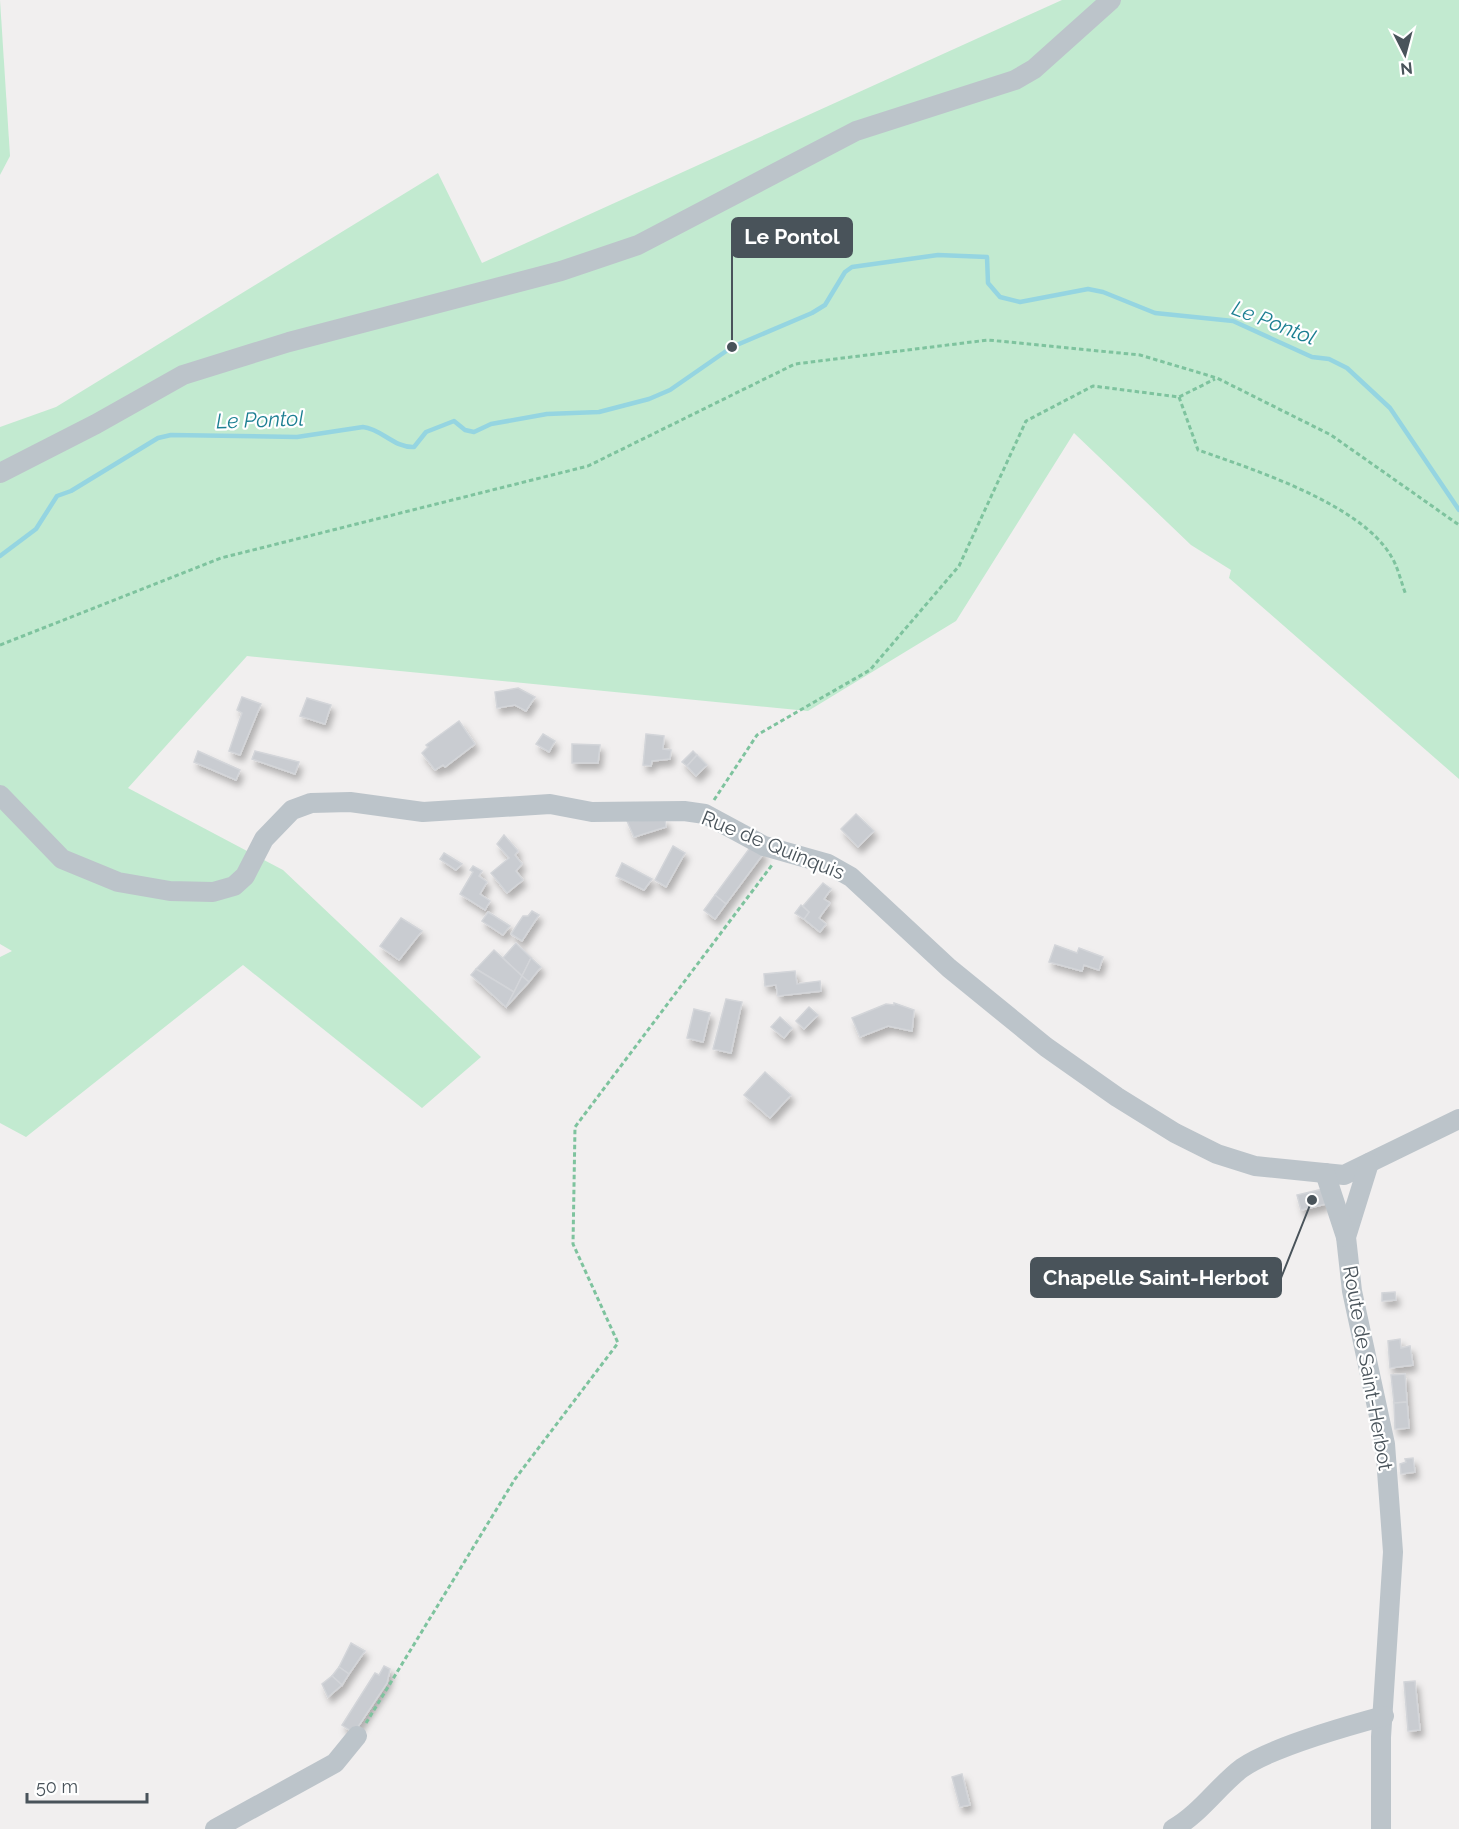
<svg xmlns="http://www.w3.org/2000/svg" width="1459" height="1829" font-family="Raleway,sans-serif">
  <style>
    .green { fill: #c2ead0 }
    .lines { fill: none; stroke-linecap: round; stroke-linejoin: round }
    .stream { stroke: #95d5e1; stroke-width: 4.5 }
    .building { fill: #c9ccd1; stroke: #d3d5d9; stroke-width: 1.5; filter: url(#shadow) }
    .path { stroke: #7ec39e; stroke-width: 3; stroke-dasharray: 4.5 3; stroke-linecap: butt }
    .minor { stroke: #bcc4ca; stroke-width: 20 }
    .labels { text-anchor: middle; stroke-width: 4.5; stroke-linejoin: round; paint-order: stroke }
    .street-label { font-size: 20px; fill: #49535a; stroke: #fff }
    .water-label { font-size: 21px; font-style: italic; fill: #1c7f92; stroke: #fff }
    .leader { fill: none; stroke: #49535a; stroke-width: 2 }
    .callout-dot { fill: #49535a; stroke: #fff; stroke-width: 2 }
    .callout { fill: #49535a; stroke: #49535a; stroke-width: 2 }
    .callout-label { font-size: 21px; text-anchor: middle; font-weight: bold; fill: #fff }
  </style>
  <defs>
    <filter id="shadow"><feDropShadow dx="3.5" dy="6" stdDeviation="3" flood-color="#0004"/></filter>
  </defs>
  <rect width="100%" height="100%" fill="#f1efef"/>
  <g class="green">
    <path d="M0 0 10 156 0 175Z"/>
    <path d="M1062 0H1459V779L1229 578 1231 570 1191 545 1074 433 956 621 808 711 247 656 128 788 283 870 481 1057 422 1108 243 965 26 1137 0 1123V957L12 951 0 944V427L56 407 438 173 482 263Z"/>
  </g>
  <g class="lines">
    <path class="stream" d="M0 556 36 529 57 496 71 491 158 438 171 435 297 437 363 427C382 429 394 448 414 447L426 432 454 421 465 430 474 432 491 424 547 414 599 412 649 399 670 390 732 347 812 313 825 305 845 272 852 267 938 255 987 257 988 283 1000 297 1020 302 1088 289 1103 292 1155 313 1233 321 1312 357 1329 359 1347 368 1390 408 1459 510"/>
  </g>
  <g class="building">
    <path d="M518 688 535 697 526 711 515 705 497 708 495 692Z"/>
    <path d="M242 697 261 704 240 755 229 751 242 713 237 710Z"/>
    <path d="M307 698 331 705 325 724 300 716Z"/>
    <path d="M459 721 475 744 445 767 443 765 435 770 422 753 428 747 426 745Z"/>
    <path d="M543 734 555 741 549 752 536 744Z"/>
    <path d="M646 734 664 736 663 749 671 750 670 759 652 761 651 766 643 765Z"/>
    <path d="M572 744 600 745 598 763H572Z"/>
    <path d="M198 751 240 770 236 780 194 762Z"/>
    <path d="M255 751 299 762 295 774 252 759Z"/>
    <path d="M693 751 697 755 687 766 682 762Z"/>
    <path d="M697 755 707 765 696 776 687 766Z"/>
    <path d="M856 814 874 831 858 847 841 829Z"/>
    <path d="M665 819 666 827 634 837 627 821Z"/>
    <path d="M504 835 518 851 515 855 522 864 516 871 523 880 507 893 491 873 509 858 497 844Z"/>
    <path d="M752 845 764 853 726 904 715 895Z"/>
    <path d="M673 846 685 853 666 887 655 880Z"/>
    <path d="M444 853 462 864 456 870 440 859Z"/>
    <path d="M622 863 652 879 644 890 616 876Z"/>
    <path d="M473 866 482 871 479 876 487 882 480 894 490 901 485 910 460 894 473 872 470 870Z"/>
    <path d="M823 883 831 889 824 899 830 903 819 918 826 924 820 932 804 919 809 912 803 906Z"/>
    <path d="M715 895 726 904 715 919 704 910Z"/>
    <path d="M801 905 809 912 804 919 795 913Z"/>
    <path d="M532 911 539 915 522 941 511 934 523 916H528Z"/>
    <path d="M488 912 510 926 503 935 482 921Z"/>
    <path d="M401 918 422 931 399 960 380 946Z"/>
    <path d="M516 943 531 958 522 976 503 958Z"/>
    <path d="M1055 945 1077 953 1079 948 1103 957 1099 970 1084 965 1082 971 1049 962Z"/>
    <path d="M494 950 522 976 514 992 476 969Z"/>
    <path d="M531 958 541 967 529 982 522 976Z"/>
    <path d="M476 969 514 992 506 1007 471 975Z"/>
    <path d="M795 971 797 984 820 981 821 991 778 996 776 985 765 986 764 974Z"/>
    <path d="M522 976 529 982 506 1007 514 992Z"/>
    <path d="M726 999 742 1002 731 1053 713 1049Z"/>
    <path d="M894 1003 914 1010 912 1031 888 1026 860 1037 852 1018 886 1004 894 1005Z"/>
    <path d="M809 1007 818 1015 804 1029 796 1021Z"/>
    <path d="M694 1009 710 1013 703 1042 687 1038Z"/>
    <path d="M780 1017 792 1028 784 1038 771 1027Z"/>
    <path d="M765 1072 791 1095 770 1118 744 1095Z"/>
    <path d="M1323 1189 1326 1204 1301 1210 1297 1195Z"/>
    <path d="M1395 1292 1396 1300 1382 1301V1293Z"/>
    <path d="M1400 1339 1401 1348 1410 1346 1413 1365 1390 1368 1388 1341Z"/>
    <path d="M1405 1374 1407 1402 1394 1403 1391 1375Z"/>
    <path d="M1407 1402 1409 1428 1395 1429 1394 1403Z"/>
    <path d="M1413 1458 1415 1472 1401 1474 1400 1464 1406 1462 1405 1459Z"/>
    <path d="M351 1643 365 1651 349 1674 339 1667Z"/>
    <path d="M384 1666 390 1669 387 1683 354 1733 342 1725 375 1673 379 1675Z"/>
    <path d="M339 1667 349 1674 342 1685 332 1676Z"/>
    <path d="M332 1676 342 1685 328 1697 322 1684Z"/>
    <path d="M1415 1681 1420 1730 1408 1731 1404 1682Z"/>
    <path d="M962 1774 970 1805 960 1807 952 1777Z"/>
  </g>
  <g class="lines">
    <g class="path">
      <path d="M1179 397 1198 450C1252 469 1361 504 1391 556 1398 567 1401 582 1406 595"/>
      <path d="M0 645 221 558 588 466 795 364 988 340 1140 355 1217 378 1331 435 1459 525"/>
      <path d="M714 800 757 735 870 670 959 566 1026 421 1093 386 1179 397 1215 379"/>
      <path d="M366 1723 515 1479 618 1343 573 1244 575 1127 772 865"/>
    </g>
    <g class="minor">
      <path d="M0 473 96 424 183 375 289 342 561 271 638 245 856 131 1015 80 1034 69 1111 0"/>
      <path d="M0 795 62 859 118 882 170 891 213 892 234 886 245 876 264 839 292 810 311 803 350 802 423 812 550 804 592 812 684 811 705 814 764 846 828 864 851 877 949 968 1046 1047 1117 1097 1175 1133 1217 1154 1255 1166 1344 1175 1459 1119"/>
      <path d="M1369 1163 1346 1237 1352 1291 1385 1444 1393 1552 1381 1737V1829"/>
      <path d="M1325 1173 1346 1237"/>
      <path d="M215 1829 335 1763 357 1736"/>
      <path d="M1173 1829C1201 1813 1218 1786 1242 1768 1272 1747 1347 1726 1384 1716"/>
    </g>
  </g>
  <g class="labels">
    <g class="street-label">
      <text transform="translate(773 845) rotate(22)" y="7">Rue de Quinquis</text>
      <text transform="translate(1368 1368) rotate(80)" y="7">Route de Saint-Herbot</text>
    </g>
    <g class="water-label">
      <text transform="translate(1274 323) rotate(21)" y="7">Le Pontol</text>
      <text transform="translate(260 420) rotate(-2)" y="7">Le Pontol</text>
    </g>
  </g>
  <path class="leader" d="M732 347L732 237M1312 1200L1281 1278"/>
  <g class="callout-dot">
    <circle cx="732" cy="347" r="6"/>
    <circle cx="1312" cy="1200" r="6"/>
  </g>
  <g class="callout">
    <rect x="732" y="218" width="120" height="39" rx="6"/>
    <rect x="1031" y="1258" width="250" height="39" rx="6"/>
  </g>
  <g class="callout-label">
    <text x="792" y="244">Le Pontol</text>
    <text x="1156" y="1285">Chapelle Saint-Herbot</text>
  </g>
  <g transform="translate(1405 54) rotate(174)" stroke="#ffffff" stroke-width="4.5" paint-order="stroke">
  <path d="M0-4.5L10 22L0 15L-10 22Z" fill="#49535a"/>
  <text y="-9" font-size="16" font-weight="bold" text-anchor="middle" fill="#49535a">N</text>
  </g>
  <path d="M27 1793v9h120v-9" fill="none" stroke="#49535a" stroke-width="3"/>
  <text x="36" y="1793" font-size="18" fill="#49535a" stroke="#ffffff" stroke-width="4.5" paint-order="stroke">50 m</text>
</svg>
